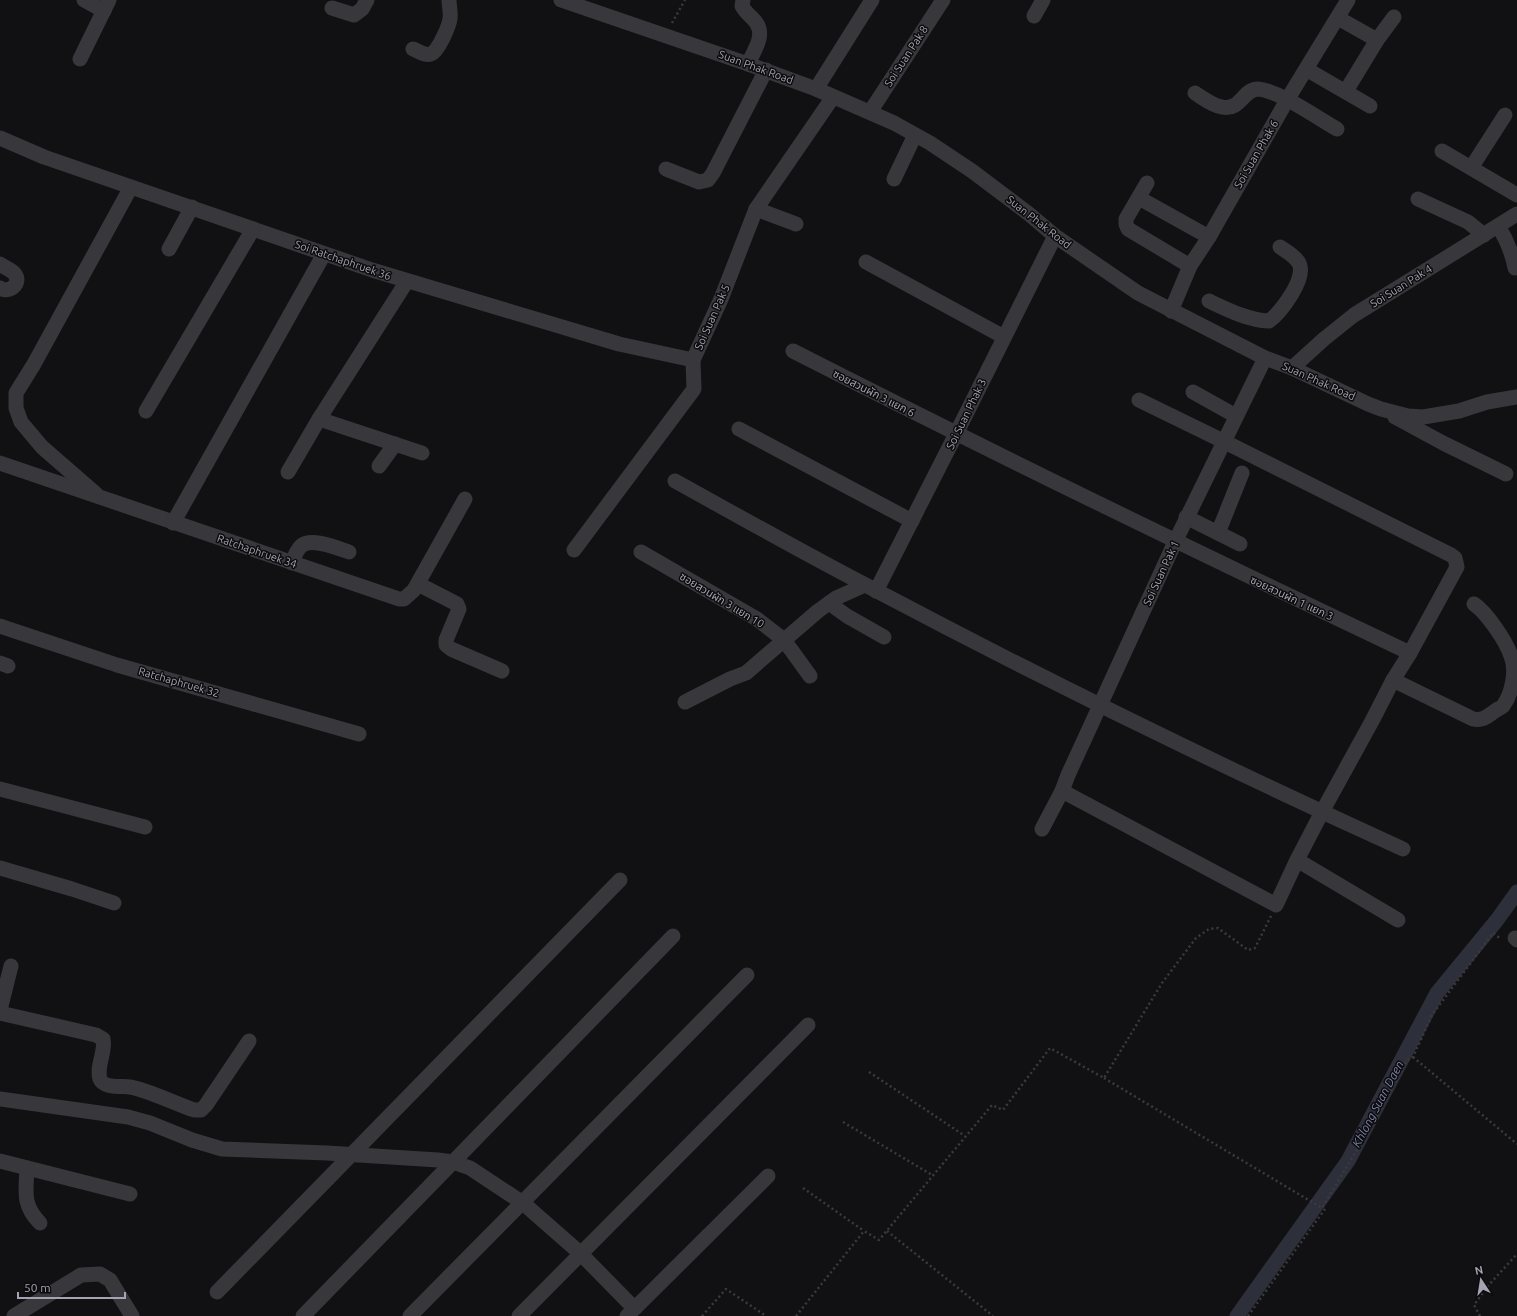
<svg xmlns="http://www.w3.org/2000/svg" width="1517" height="1316" font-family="Ubuntu,'Noto Sans Thai',sans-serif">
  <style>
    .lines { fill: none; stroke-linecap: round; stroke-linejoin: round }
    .canal { stroke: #2d303b; stroke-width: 15 }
    .path { stroke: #3a3a3f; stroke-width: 2.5; stroke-dasharray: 2 3; stroke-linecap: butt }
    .minor { stroke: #38373b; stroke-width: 15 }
    .labels { text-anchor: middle; stroke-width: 3; stroke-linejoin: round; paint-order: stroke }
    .street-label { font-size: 11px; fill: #a4a3b1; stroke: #0c0b0d }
    .water-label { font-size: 12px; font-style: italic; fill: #7d84a9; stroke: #0c0b0d }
  </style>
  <rect width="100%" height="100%" fill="#111012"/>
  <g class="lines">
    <path class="canal" d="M1237 1316 1348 1161 1437 993 1497 920 1517 892"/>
    <g class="path">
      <path d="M672 23 685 0"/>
      <path d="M1413 1057 1517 1144"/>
      <path d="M869 1072 965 1136"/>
      <path d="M1104 1078 1322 1208 1376 1118 1407 1060 1413 1057 1432 1015 1493 933 1501 939"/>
      <path d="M843 1122 932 1175"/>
      <path d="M803 1188 864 1231"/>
      <path d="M887 1231 993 1316"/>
      <path d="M702 1316 726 1289 766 1316"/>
      <path d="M796 1316 864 1231 879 1240 992 1105 1003 1110 1050 1048 1104 1078 1162 983 1196 938 1209 929 1218 928 1248 950 1255 948 1271 916"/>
      <path d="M1248 1316 1325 1209"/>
      <path d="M1480 1316 1474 1305 1487 1287 1517 1254"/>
    </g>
    <g class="minor">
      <path d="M84 0 104 11"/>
      <path d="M561 0 748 64 816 89 894 123 930 143 972 171 1029 214 1055 236 1138 293 1265 358 1292 368 1368 404 1381 409 1408 416 1423 417 1459 411 1487 402 1517 397"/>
      <path d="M743 0 742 6C746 14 753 17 757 24 765 37 753 52 748 64"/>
      <path d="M332 8 354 15 362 9 367 0"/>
      <path d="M1034 16 1043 0"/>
      <path d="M1338 18 1377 40"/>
      <path d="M413 49C418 51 425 56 431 54 438 52 449 26 450 19 451 13 449 6 449 0"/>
      <path d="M80 59 109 0"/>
      <path d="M1306 69 1370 106"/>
      <path d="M816 89 872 0"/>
      <path d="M1346 91 1377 40 1394 17"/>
      <path d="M1195 93C1203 98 1213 106 1222 107 1241 111 1243 89 1258 89 1278 90 1319 119 1337 129"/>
      <path d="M870 112 943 0"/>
      <path d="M0 138 44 157 372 270 619 344 693 360"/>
      <path d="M1442 151 1517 195"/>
      <path d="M1471 168 1505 115"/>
      <path d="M666 169 699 182 708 180 713 173 766 70"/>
      <path d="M894 179 915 135"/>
      <path d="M1147 183 1126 219V224L1128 229 1190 266"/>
      <path d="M1139 198 1209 237"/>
      <path d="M1418 199 1468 222 1484 235"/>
      <path d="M756 209 796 224"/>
      <path d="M1498 226C1507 240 1512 252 1515 268"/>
      <path d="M169 249 192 207"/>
      <path d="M866 262 1004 337"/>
      <path d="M0 264C4 267 11 270 14 273 23 283 9 294 0 288"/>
      <path d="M1209 301C1228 310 1248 320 1269 321 1281 312 1307 278 1299 263 1295 256 1286 251 1280 247"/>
      <path d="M1171 311 1190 266 1209 237 1287 100 1348 0"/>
      <path d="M793 351C997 455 1203 555 1410 653"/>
      <path d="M1292 368 1324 339 1354 315 1517 214"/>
      <path d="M1193 392 1236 416"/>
      <path d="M146 411 253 229"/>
      <path d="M1395 417 1443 443 1506 474"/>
      <path d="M319 419 422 453"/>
      <path d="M739 429 912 521"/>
      <path d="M0 463 399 599H404L414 590 465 499"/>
      <path d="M379 466 395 444"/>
      <path d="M288 472 319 419 407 281"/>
      <path d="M675 481C742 518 809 556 877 591 1049 682 1225 768 1403 849"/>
      <path d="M96 494 42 447 21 422 16 408V393L34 364 131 187"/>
      <path d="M1186 517 1240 544"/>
      <path d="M173 523 324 254"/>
      <path d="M1218 533 1242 473"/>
      <path d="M574 550 694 389 693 360 721 299 756 209 833 97"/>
      <path d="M641 552 757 619 784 640 810 676"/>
      <path d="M292 563C294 557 296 551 301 546 311 537 337 548 349 552"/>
      <path d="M418 584 457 604 459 609 446 640V645L451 649 502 671"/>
      <path d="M876 591 956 434 1055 236"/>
      <path d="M829 603 847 616 884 637"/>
      <path d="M0 626 117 665 359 734"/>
      <path d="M0 663 8 666"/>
      <path d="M1393 680 1473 719C1483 721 1488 716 1495 711 1498 709 1501 708 1503 706 1512 694 1517 670 1511 656 1506 641 1487 613 1474 604"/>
      <path d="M685 702 730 679 746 673 818 611 836 598 865 585"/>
      <path d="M0 789 145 827"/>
      <path d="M1062 791 1276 905 1297 860 1322 812 1372 721 1393 680 1410 653 1457 567 1455 558 1451 555 1223 441 1139 400"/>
      <path d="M1042 829 1062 791 1068 775 1175 542 1265 358"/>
      <path d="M1297 860 1398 920"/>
      <path d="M0 868 72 889 114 903"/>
      <path d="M1515 938 1517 940"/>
      <path d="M0 1010 11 966"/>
      <path d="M0 1013 96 1035 103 1039C106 1052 96 1066 100 1079 103 1088 122 1086 130 1087 148 1090 176 1104 194 1110H201L206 1105 249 1041"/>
      <path d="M0 1099 128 1117 150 1123 192 1140 222 1149 327 1153 438 1160 453 1162 470 1168 523 1203 580 1253 634 1308"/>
      <path d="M0 1161 130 1194"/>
      <path d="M27 1168C26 1191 22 1205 40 1223"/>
      <path d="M217 1292 620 880"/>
      <path d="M14 1316 81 1275 100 1274 110 1280 132 1316"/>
      <path d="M303 1316 673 936"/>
      <path d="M410 1316 747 975"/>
      <path d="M519 1316 808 1025"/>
      <path d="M627 1316 768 1176"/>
    </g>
  </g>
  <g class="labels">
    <g class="street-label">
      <text transform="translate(906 56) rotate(-57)" y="4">Soi Suan Pak 8</text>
      <text transform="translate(756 67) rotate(20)" y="4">Suan Phak Road</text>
      <text transform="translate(1256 154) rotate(-60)" y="4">Soi Suan Phak 6</text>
      <text transform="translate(1039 222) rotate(38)" y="4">Suan Phak Road</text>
      <text transform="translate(343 260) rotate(19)" y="4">Soi Ratchaphruek 36</text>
      <text transform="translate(1401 286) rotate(-32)" y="4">Soi Suan Pak 4</text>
      <text transform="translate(712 317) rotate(-66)" y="4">Soi Suan Pak 5</text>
      <text transform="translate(1319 381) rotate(24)" y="4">Suan Phak Road</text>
      <text transform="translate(874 393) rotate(27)" y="4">ซอยสวนผัก 3 แยก 6</text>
      <text transform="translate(966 414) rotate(-64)" y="4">Soi Suan Phak 3</text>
      <text transform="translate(257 551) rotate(19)" y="4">Ratchaphruek 34</text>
      <text transform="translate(1161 573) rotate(-65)" y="4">Soi Suan Pak 1</text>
      <text transform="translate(1292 598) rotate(25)" y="4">ซอยสวนผัก 1 แยก 3</text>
      <text transform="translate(722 600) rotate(31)" y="4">ซอยสวนผัก 3 แยก 10</text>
      <text transform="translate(179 682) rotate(16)" y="4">Ratchaphruek 32</text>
    </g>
    <g class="water-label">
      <text transform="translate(1378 1104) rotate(-62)" y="4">Khlong Suan Daen</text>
    </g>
  </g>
  <g transform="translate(1481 1280) rotate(348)" stroke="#0c0b0d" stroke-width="3" paint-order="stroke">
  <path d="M0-3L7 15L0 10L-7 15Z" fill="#a4a3b1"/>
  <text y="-6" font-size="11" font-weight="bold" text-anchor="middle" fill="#a4a3b1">N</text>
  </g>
  <path d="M18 1292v6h107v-6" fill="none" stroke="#a4a3b1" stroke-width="2"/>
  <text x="24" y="1292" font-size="12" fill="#a4a3b1" stroke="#0c0b0d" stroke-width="3" paint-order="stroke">50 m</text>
</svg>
